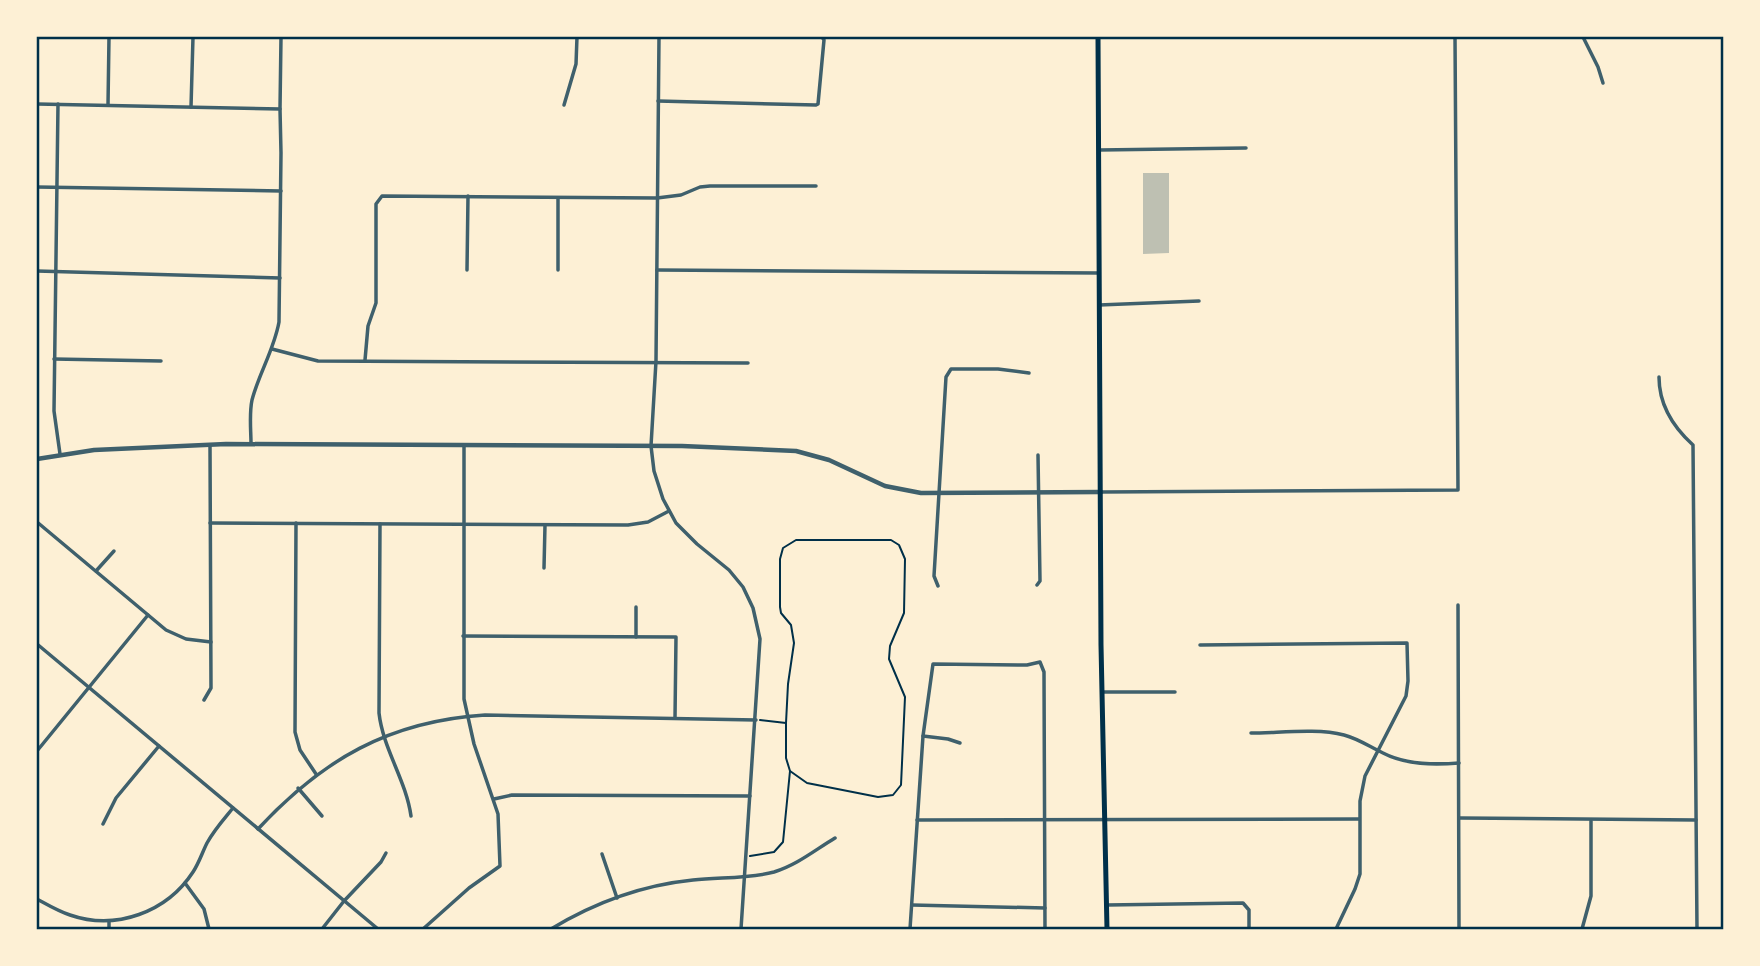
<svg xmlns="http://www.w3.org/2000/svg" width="1760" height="966" font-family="'Sofia Sans Condensed',sans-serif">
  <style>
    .building { fill: #bec0b2 }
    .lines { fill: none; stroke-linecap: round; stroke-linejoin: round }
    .path { stroke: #003049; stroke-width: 2 }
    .minor { stroke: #3f606c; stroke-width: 3.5 }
    .tertiary { stroke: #3f606c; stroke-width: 4.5 }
    .secondary { stroke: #003049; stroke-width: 5 }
    .neatline { fill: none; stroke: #003049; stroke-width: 2.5 }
  </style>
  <rect width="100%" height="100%" fill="#fdf0d5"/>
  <path class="building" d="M1143 173H1169V253L1143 254Z"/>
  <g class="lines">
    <g class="path">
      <path d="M786 723 788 684 794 643 791 625 781 613 780 607V559L783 548 796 540H891L899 545 905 559 904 613 890 646 889 659 905 697 901 785 893 795 878 797 807 783 790 771"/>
      <path d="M750 856 774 852 783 842 790 771 786 758V723L760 720"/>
    </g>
    <g class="minor">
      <path d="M659 37 656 361 651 446 654 471 663 499 676 523 697 544 729 570 743 587 753 608 760 639 741 929"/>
      <path d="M1583 37 1598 67 1603 83"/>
      <path d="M658 101 816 105 818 104 824 40 822 37"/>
      <path d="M37 104 280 109 281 153 279 322C274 350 259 373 252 400 249 414 251 430 251 444"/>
      <path d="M58 104 54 411 60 454"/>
      <path d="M108 105 109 37"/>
      <path d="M564 105 576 64 577 37"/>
      <path d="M191 107 193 37"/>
      <path d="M280 109 281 37"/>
      <path d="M1099 150 1246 148"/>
      <path d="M37 187 281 191"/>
      <path d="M558 199V270"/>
      <path d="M467 270 468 196"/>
      <path d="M657 270 1099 273"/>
      <path d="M37 271 280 278"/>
      <path d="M1099 305 1199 301"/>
      <path d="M272 349 318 361 748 363"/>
      <path d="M54 359 161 361"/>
      <path d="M365 360 368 326 376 303V204L382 196 657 198 681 195 700 187 710 186H816"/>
      <path d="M1659 377C1659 404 1672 426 1693 445L1697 929"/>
      <path d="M1101 492 1458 490 1455 37"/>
      <path d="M37 522 166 630 186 639 211 642"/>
      <path d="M210 523 628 525 648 522 669 511"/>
      <path d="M296 523 295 732 300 750 316 774"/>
      <path d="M380 524 379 713C383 749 406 780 411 816"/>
      <path d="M544 568 545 525"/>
      <path d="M96 571 114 551"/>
      <path d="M1037 585 1040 581 1038 455"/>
      <path d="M938 586 934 576 946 377 951 369H998L1029 373"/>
      <path d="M1458 605 1459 929"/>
      <path d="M463 636 676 637 675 718"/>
      <path d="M636 637V607"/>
      <path d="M37 644 378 929"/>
      <path d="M1200 645 1407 643 1408 681 1406 696 1365 776 1360 801V874L1355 889 1336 929"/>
      <path d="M1103 692H1175"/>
      <path d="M204 700 211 688 210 445"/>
      <path d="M1251 733C1279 733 1317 728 1344 735 1359 739 1370 747 1383 753 1406 765 1434 765 1459 763"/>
      <path d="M923 736 948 739 960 743"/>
      <path d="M37 751 148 615"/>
      <path d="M298 788 322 816"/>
      <path d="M494 799 512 795 750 796"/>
      <path d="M1460 818 1696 820"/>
      <path d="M917 820 1359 819"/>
      <path d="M103 824 116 798 159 746"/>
      <path d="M258 829C322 760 389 721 485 715L756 720"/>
      <path d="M602 854 617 898"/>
      <path d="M185 883 204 909 209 929"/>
      <path d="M37 899C48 905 58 911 70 915 116 931 167 912 193 872 199 863 202 853 207 843 214 830 224 819 233 808"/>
      <path d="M912 905 1045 908"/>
      <path d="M1107 905 1243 903 1249 910V929"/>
      <path d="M109 921V929"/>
      <path d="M322 929 344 901 381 862 386 853"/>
      <path d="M423 929 469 888 500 866 498 814 474 744 464 699V445"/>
      <path d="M551 929C594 903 643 885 693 880 720 877 748 879 774 872 797 865 815 850 835 838"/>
      <path d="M910 929 923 736 933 664 1027 665 1040 662 1044 672 1045 929"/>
      <path d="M1582 929 1591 896V821"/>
    </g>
    <path class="tertiary" d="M37 459 94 450 226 444 682 446 796 451 829 460 885 486 921 493 1101 492"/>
    <path class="secondary" d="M1098 37 1101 645 1107 929"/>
  </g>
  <rect width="1760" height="966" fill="none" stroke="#fdf0d5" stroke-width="77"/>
  <rect x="38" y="38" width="1684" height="890" class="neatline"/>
</svg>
